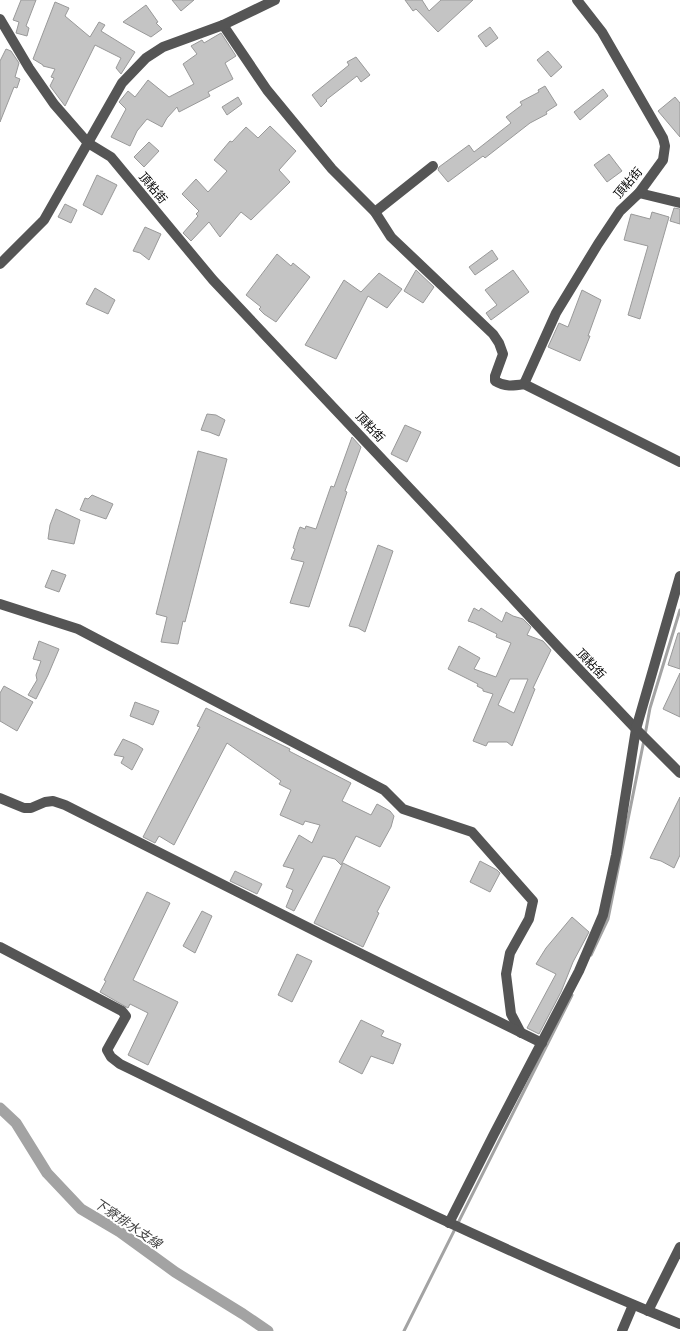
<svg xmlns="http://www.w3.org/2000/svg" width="680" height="1331" font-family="'Nunito Sans','Noto Sans TC',sans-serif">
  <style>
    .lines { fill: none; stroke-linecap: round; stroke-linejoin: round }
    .stream { stroke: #a3a3a3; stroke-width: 3 }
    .canal { stroke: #a3a3a3; stroke-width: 11 }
    .building { fill: #c4c4c4; stroke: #999; fill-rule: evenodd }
    .minor { stroke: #555; stroke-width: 10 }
    .labels { text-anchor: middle; stroke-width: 4; stroke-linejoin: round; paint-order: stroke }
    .street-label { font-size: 12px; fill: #000; stroke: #fff }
    .water-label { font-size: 13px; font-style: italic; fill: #444; stroke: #fff }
  </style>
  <rect width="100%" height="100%" fill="#fff"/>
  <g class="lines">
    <g class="stream">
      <path d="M645 735 650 708 680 610"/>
      <path d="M591 955 608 919 644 740"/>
      <path d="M404 1331 572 995"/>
    </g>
    <path class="canal" d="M0 1108 16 1123 47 1173 81 1209 120 1232 175 1272 243 1314 268 1331"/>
  </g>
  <g class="building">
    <path d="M21 0H36L26 26 29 28 27 36 16 33 19 22 13 20Z"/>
    <path d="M172 0H194L181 11Z"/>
    <path d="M405 0H422L429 11 441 0H473L438 32 416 9 413 11Z"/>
    <path d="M55 2 69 8 65 16 90 37 99 22 105 25 101 31 135 52 121 74 116 68 121 58 95 45 65 106 50 86 54 78 51 77 55 69 43 66V65L33 59Z"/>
    <path d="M146 5 158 22 156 23 162 29 151 37 123 22Z"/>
    <path d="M490 27 498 38 486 47 478 36Z"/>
    <path d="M221 33 236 56 225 63 233 79 208 92 210 96 179 112 177 107 167 118 162 127 147 119 137 131 130 146 111 137 126 109 119 102 128 91 135 97 148 80 169 97 194 84 183 64 197 54 191 46 202 40 204 43Z"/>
    <path d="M6 49 11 51 19 63 15 77 20 79 17 88 14 87 0 122V61Z"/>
    <path d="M548 51 562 67 551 77 537 60Z"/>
    <path d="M356 57 370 75 361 82 357 76 326 100 327 101 321 107 312 95 349 65 347 62Z"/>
    <path d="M545 86 557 105 546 112 547 114 530 123 485 158 483 156 448 182 438 170 439 167 469 145 474 152 511 123 506 117 522 105 520 102 539 92 538 90Z"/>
    <path d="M603 89 608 96 580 120 574 112Z"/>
    <path d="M238 97 242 104 227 115 222 107Z"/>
    <path d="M675 97 680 103V137L658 111Z"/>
    <path d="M270 126 296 151 279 170 290 182 251 220 241 212 220 237 209 222 191 241 183 233 198 216 196 214 199 211 182 194 196 179 208 192 227 171 214 160 230 141 232 142 246 127 258 138Z"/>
    <path d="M149 142 159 151 144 167 134 157Z"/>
    <path d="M609 154 622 171 607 182 594 165Z"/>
    <path d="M97 175 117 185 102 215 83 205Z"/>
    <path d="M65 204 77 210 71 223 58 217Z"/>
    <path d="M674 208 680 209V224L670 221Z"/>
    <path d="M652 212 669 217 640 319 628 315 648 246 624 240 631 214 650 219Z"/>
    <path d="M145 227 161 234 149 260 140 253 133 251Z"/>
    <path d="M492 250 498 259 475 275 469 267Z"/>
    <path d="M277 254 291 266 293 263 310 277 276 322 264 314 259 309 261 307 246 295Z"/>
    <path d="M416 270 434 287 423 303 404 291Z"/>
    <path d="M513 270 529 292 491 320 486 313 497 305 485 290Z"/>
    <path d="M379 273 402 289 387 308 368 296 336 359 305 345 344 280 361 292Z"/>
    <path d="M95 288 115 300 108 314 86 304Z"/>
    <path d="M582 290 601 300 588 336H590L580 361 548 347 559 323 568 327Z"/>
    <path d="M207 414 216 415 225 420 219 436 209 432 201 430Z"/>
    <path d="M405 425 421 432 407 462 391 454Z"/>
    <path d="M352 437 361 447 345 491 347 492 309 607 290 603 304 562 291 559 295 549 293 548 298 532 300 527 305 529 306 526 316 529 331 486 334 487Z"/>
    <path d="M198 451 227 459 185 622 183 621 178 644 161 642 167 617 156 614Z"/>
    <path d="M92 495 113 504 106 519 80 510 85 498 88 499Z"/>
    <path d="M56 509 80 520 74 544 48 539 50 525Z"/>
    <path d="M378 545 393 551 365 632 358 628 349 626Z"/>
    <path d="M52 570 66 575 59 592 45 587Z"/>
    <path d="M474 608 479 611 481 608 502 622 506 612 513 616 523 619 531 627 527 635 543 641 551 650 533 688 535 689 512 746 507 742H488L486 746 473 741 493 694 483 691V689L477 686 478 684 448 669 459 646 480 658 474 669 496 677 511 643 496 637 497 634 474 623 468 621ZM510 679H528L514 713 498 705Z"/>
    <path d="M678 633H680V669L668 665Z"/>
    <path d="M39 641 59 649 48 675 36 699 28 695 37 680 36 675 41 661 33 659Z"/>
    <path d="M680 673V717L663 709Z"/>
    <path d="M4 686 33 702 17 731 0 721V693Z"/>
    <path d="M135 702 159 711 153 725 130 716Z"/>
    <path d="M206 708 290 749 289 751 351 783 342 801 371 815 377 804 390 811 394 816 391 827 380 847 356 836 341 865 335 859 323 856 294 911 286 907 293 890 286 887 294 869 283 866 299 835 312 843 320 825 305 821 303 825 280 815 291 790 279 784 281 781 227 743 174 845 159 836 155 843 143 837 200 727 197 726Z"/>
    <path d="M123 739 137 745 143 749 132 770 121 763 124 757 114 755Z"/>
    <path d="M680 797V855L674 868 661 861 650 858Z"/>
    <path d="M480 861 497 870 500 873 490 892 470 882Z"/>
    <path d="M343 863 390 887 377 912 379 913 363 947 314 923Z"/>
    <path d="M235 871 262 884 257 894 230 881Z"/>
    <path d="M147 892 170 903 133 980 178 1002 148 1065 128 1055 148 1013 130 1004 128 1008 100 992 106 981 104 980Z"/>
    <path d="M202 911 212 916 195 953 183 946Z"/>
    <path d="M572 917 589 932 573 962 561 992 539 1034 527 1028 556 974 536 964 546 948Z"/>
    <path d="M297 954 312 961 292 1002 278 995Z"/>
    <path d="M361 1020 384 1031 381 1036 401 1044 393 1064 371 1056 362 1074 339 1062Z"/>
  </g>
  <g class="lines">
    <g class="minor">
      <path d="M0 19 29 68 54 104 88 143 111 157 213 280 449 530 557 646 636 729 680 773"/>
      <path d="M223 25 267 90 332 169 375 212 391 237 493 334 499 343 503 354 495 376V381C505 387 513 386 524 384L680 462"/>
      <path d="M639 193 680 203"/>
      <path d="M375 212 433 166"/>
      <path d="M0 264 44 220 122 83 146 58 163 47 223 25 275 0"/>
      <path d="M524 384 556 313 598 244 620 211 639 193 663 160 665 146 663 138 602 32 577 0"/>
      <path d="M0 604 78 629 384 790 403 809 472 832 533 901 529 919 510 953 506 974 511 1014 521 1033"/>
      <path d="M0 798 24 808H31L45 802 53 801 65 805 325 936 542 1043"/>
      <path d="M0 947 122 1011 126 1016 107 1050 111 1057 120 1064C305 1154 489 1246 680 1324"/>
      <path d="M449 1223 494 1134 579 971 603 915 616 855 636 729 680 576"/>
      <path d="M648 1311 680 1247"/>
      <path d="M622 1331 633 1305"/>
    </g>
  </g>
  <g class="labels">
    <g class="street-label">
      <text transform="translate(628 183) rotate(-49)" y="4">頂粘街</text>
      <text transform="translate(153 188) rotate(50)" y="4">頂粘街</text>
      <text transform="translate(370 427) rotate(47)" y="4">頂粘街</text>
      <text transform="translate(591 664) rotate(47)" y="4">頂粘街</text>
    </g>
    <g class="water-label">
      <text transform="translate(128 1223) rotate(34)" y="5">下寮排水支線</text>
    </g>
  </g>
</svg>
